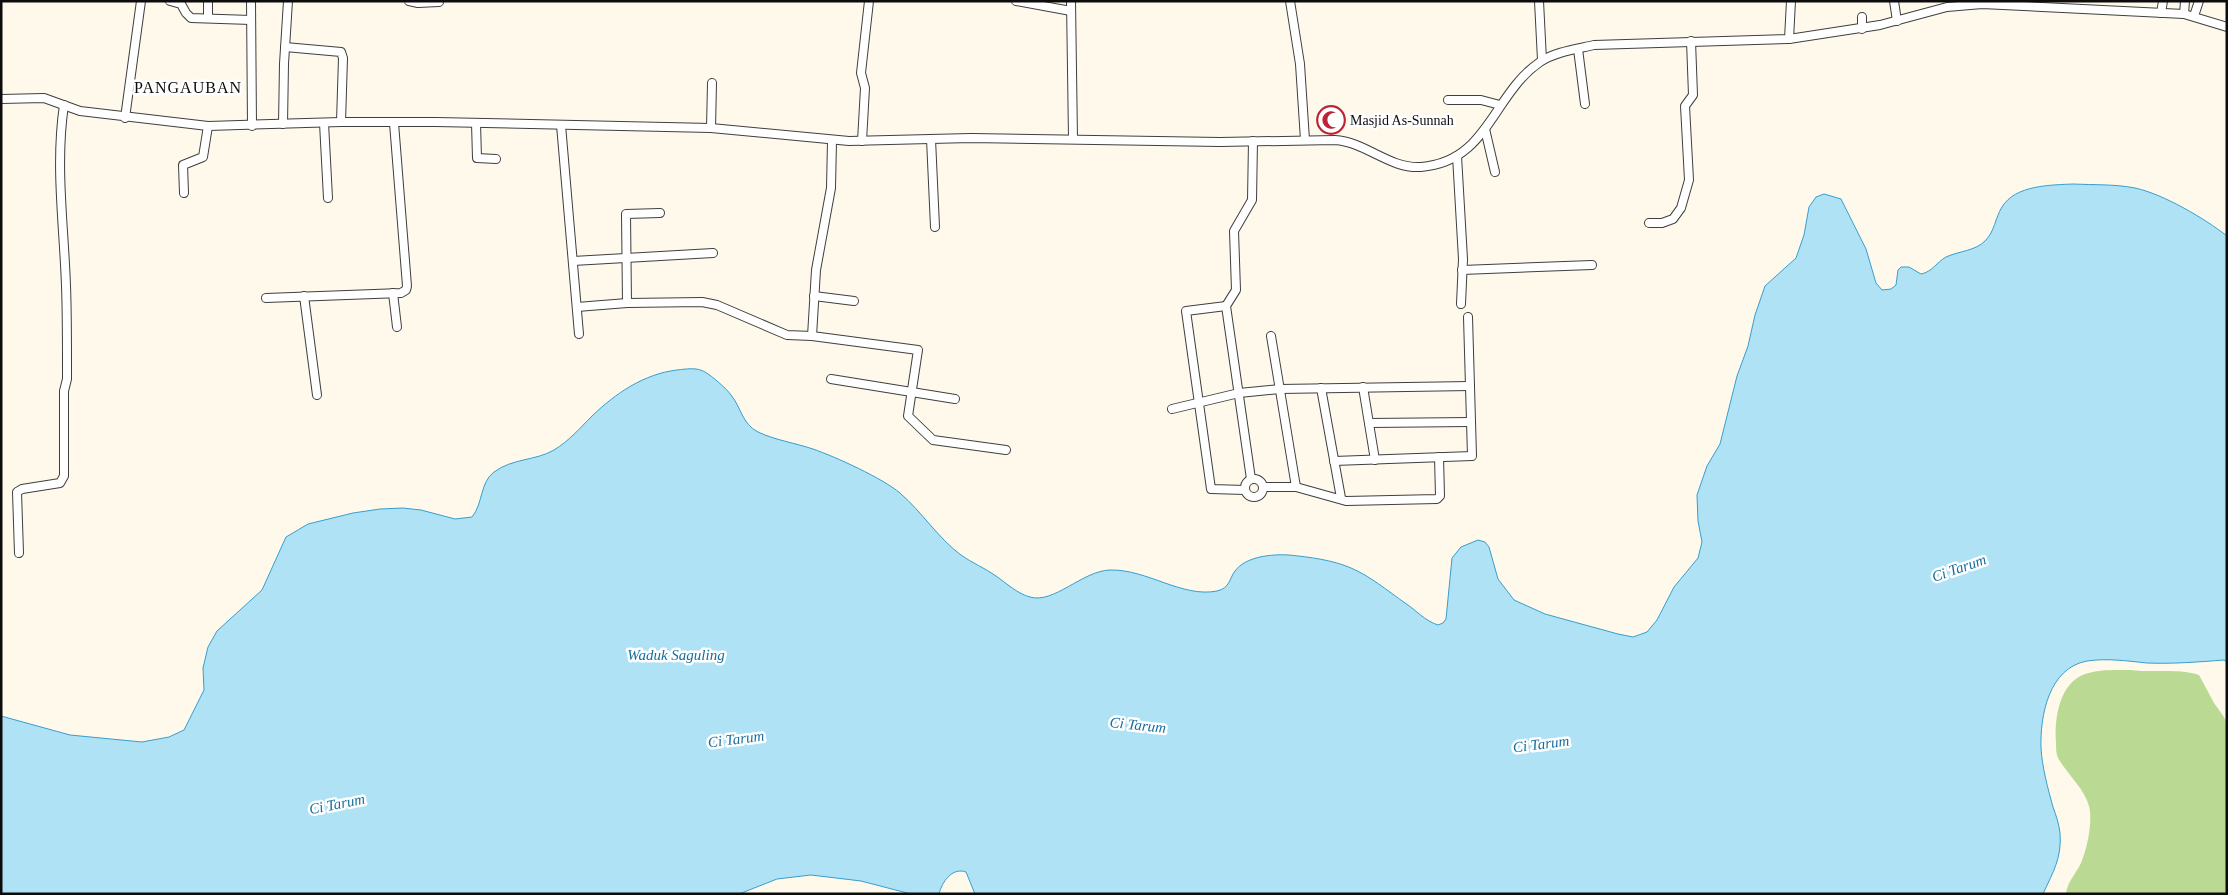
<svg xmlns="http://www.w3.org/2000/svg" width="2228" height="895" font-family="Georgia,serif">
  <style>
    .forest { fill: #bada94 }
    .water { fill: #b0e2f6; stroke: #369ece }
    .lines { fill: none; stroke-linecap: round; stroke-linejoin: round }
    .minor-casing { stroke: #3f3f3f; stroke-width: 10 }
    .minor { stroke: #fff; stroke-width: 8 }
    .labels { text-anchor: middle; stroke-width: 5; stroke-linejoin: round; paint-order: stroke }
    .poi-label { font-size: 14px; fill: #0c0c0c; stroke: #fff; text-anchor: start }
    .water-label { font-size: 15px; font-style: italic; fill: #156e9e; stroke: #fff }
    .quarter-label { font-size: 16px; letter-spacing: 1px; fill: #0c0c0c; stroke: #fff }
  </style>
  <rect width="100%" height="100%" fill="#fff9eb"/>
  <path class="forest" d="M2131 670C2153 673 2179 668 2199 675L2214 703 2224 717 2227 724V894H2066C2067 882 2076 874 2081 863 2087 849 2093 822 2089 806 2084 788 2067 774 2058 758 2056 754 2056 748 2056 743 2054 720 2059 683 2085 674 2099 669 2116 670 2131 670Z"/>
  <path class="water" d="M2073 184C2093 185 2115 184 2135 188 2163 194 2204 218 2227 236V662L2224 660C2199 662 2172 664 2147 663 2127 661 2108 658 2087 661 2049 668 2040 715 2041 748 2042 767 2048 789 2053 807 2056 815 2059 824 2060 833 2062 858 2053 872 2043 894H975L966 872C952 867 942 882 939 894H911L861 881 811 875 777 879 739 894H1V716L70 735 142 742 169 737 184 730 204 690 203 668 208 647 217 631 262 590 286 537 308 524 353 513 380 509 403 508 421 510 455 519 472 517C483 504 480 482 494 472 513 458 535 461 554 450 569 441 580 428 592 416 616 393 644 374 677 370 686 369 697 367 705 372 712 376 727 389 731 395 741 407 742 424 758 432 775 440 795 443 813 449 836 457 882 478 900 493 922 512 938 538 961 555 972 563 985 568 996 576 1006 583 1018 594 1030 597 1054 604 1082 571 1110 570 1147 569 1182 598 1217 591 1230 588 1229 579 1235 571 1246 556 1273 554 1289 555 1309 557 1333 560 1351 568 1370 576 1388 591 1405 603 1416 610 1425 621 1438 625L1443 623 1446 619 1452 558 1461 547 1478 540 1485 542 1489 547 1498 579 1514 600 1545 614 1618 634 1633 637 1647 632 1657 620 1674 587 1698 558 1702 542 1698 521 1697 495 1707 466 1720 444 1737 376 1748 346 1755 315 1765 286 1796 258 1804 235 1809 207 1816 197 1824 194 1841 199 1866 249 1876 283 1882 290 1891 289 1896 285 1898 270 1901 267H1909L1921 274C1932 272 1937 262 1946 257 1959 251 1975 251 1985 241 1995 231 1995 218 2002 207 2015 185 2051 185 2073 184Z"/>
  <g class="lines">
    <defs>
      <g id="minor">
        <path d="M170 1 181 4 186 13 191 18 251 20"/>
        <path d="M251 1 252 126"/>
        <path d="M409 1 418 3 439 2"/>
        <path d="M1016 1 1071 11"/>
        <path d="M1071 1 1073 139"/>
        <path d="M1290 1 1300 64 1305 140"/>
        <path d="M1539 1 1542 60"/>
        <path d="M1894 1 1897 21"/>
        <path d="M2161 13 2163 1"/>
        <path d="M2184 14 2185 1"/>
        <path d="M2194 16 2199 1"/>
        <path d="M1862 17V29"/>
        <path d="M208 18V1"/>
        <path d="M1789 39 1791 1"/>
        <path d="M285 47 341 52 343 58 341 122"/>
        <path d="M1578 49 1585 104"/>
        <path d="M1 99 44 98 80 111 208 126 341 122H436L711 128 849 141 971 138 1220 142 1335 140C1366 142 1389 169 1421 167 1488 162 1492 95 1540 62 1554 52 1577 49 1594 45L1789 39 1880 25 1947 7 1982 4 2184 14 2227 27"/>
        <path d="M1448 100H1481L1500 105"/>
        <path d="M125 118 141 1"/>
        <path d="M324 123 328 198"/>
        <path d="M476 123 477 158 496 159"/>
        <path d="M283 124 284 64 288 1"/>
        <path d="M561 125 579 334"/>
        <path d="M711 128 712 83"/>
        <path d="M1485 129 1495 172"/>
        <path d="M931 139 935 227"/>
        <path d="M862 141 865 88 861 73 869 1"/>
        <path d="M1457 156 1463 259 1461 304"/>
        <path d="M184 193 183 165 203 157 208 126"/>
        <path d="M1649 223H1662L1673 219 1681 208 1689 180 1685 106 1693 95 1691 41"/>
        <path d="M573 261 713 253"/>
        <path d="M1462 270 1592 265"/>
        <path d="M393 293 397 327"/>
        <path d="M304 296 317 395"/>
        <path d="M814 296 854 301"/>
        <path d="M266 298 401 293 406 290 407 286 394 123"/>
        <path d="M627 303 626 214 660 213"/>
        <path d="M1226 306 1186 311 1211 489 1245 490"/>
        <path d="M577 307 627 303 702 302 717 305 787 335 812 336 918 350 908 416 933 440 1006 450"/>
        <path d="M812 336 816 270 831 188 832 141"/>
        <path d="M1271 336 1296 487"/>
        <path d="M831 379 955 399"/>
        <path d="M1363 387 1375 460"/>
        <path d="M1321 388 1341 498"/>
        <path d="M1172 409 1239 393 1280 389 1470 386"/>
        <path d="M1369 423 1471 422"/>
        <path d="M1334 461 1472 456 1468 317"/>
        <circle cx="1254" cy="488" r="9"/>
        <path d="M1251 479 1226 306 1236 290 1234 231 1252 200 1253 141"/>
        <path d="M1264 487H1296L1346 501 1437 499 1440 496 1439 457"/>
        <path d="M19 553 17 492 22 489 60 483 64 476V391L67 379V366C67 339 67 312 66 286 64 226 55 165 64 105"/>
      </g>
    </defs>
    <use href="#minor" class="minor-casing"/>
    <use href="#minor" class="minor"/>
  </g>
  <defs>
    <symbol id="mosque-ring" viewBox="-11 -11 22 22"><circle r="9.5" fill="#fff" stroke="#bc2438" stroke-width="1.5"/><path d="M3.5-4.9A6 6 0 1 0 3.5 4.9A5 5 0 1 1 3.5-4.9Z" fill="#bc2438"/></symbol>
  </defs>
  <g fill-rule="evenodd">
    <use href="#mosque-ring" x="1315" y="104" width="32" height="32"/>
  </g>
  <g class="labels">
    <g class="poi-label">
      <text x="1350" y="125">Masjid As-Sunnah</text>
    </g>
    <g class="water-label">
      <text transform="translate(1959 568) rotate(-19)" y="5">Ci Tarum</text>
      <text x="676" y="660">Waduk Saguling</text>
      <text transform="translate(1138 725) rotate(6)" y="5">Ci Tarum</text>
      <text transform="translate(736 739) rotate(-7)" y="5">Ci Tarum</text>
      <text transform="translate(1541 744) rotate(-7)" y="5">Ci Tarum</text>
      <text transform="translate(337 804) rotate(-11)" y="5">Ci Tarum</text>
    </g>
    <g class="quarter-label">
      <text x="188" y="93">PANGAUBAN</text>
    </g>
  </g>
  <rect width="2228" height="895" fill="none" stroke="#0c0c0c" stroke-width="5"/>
</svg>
